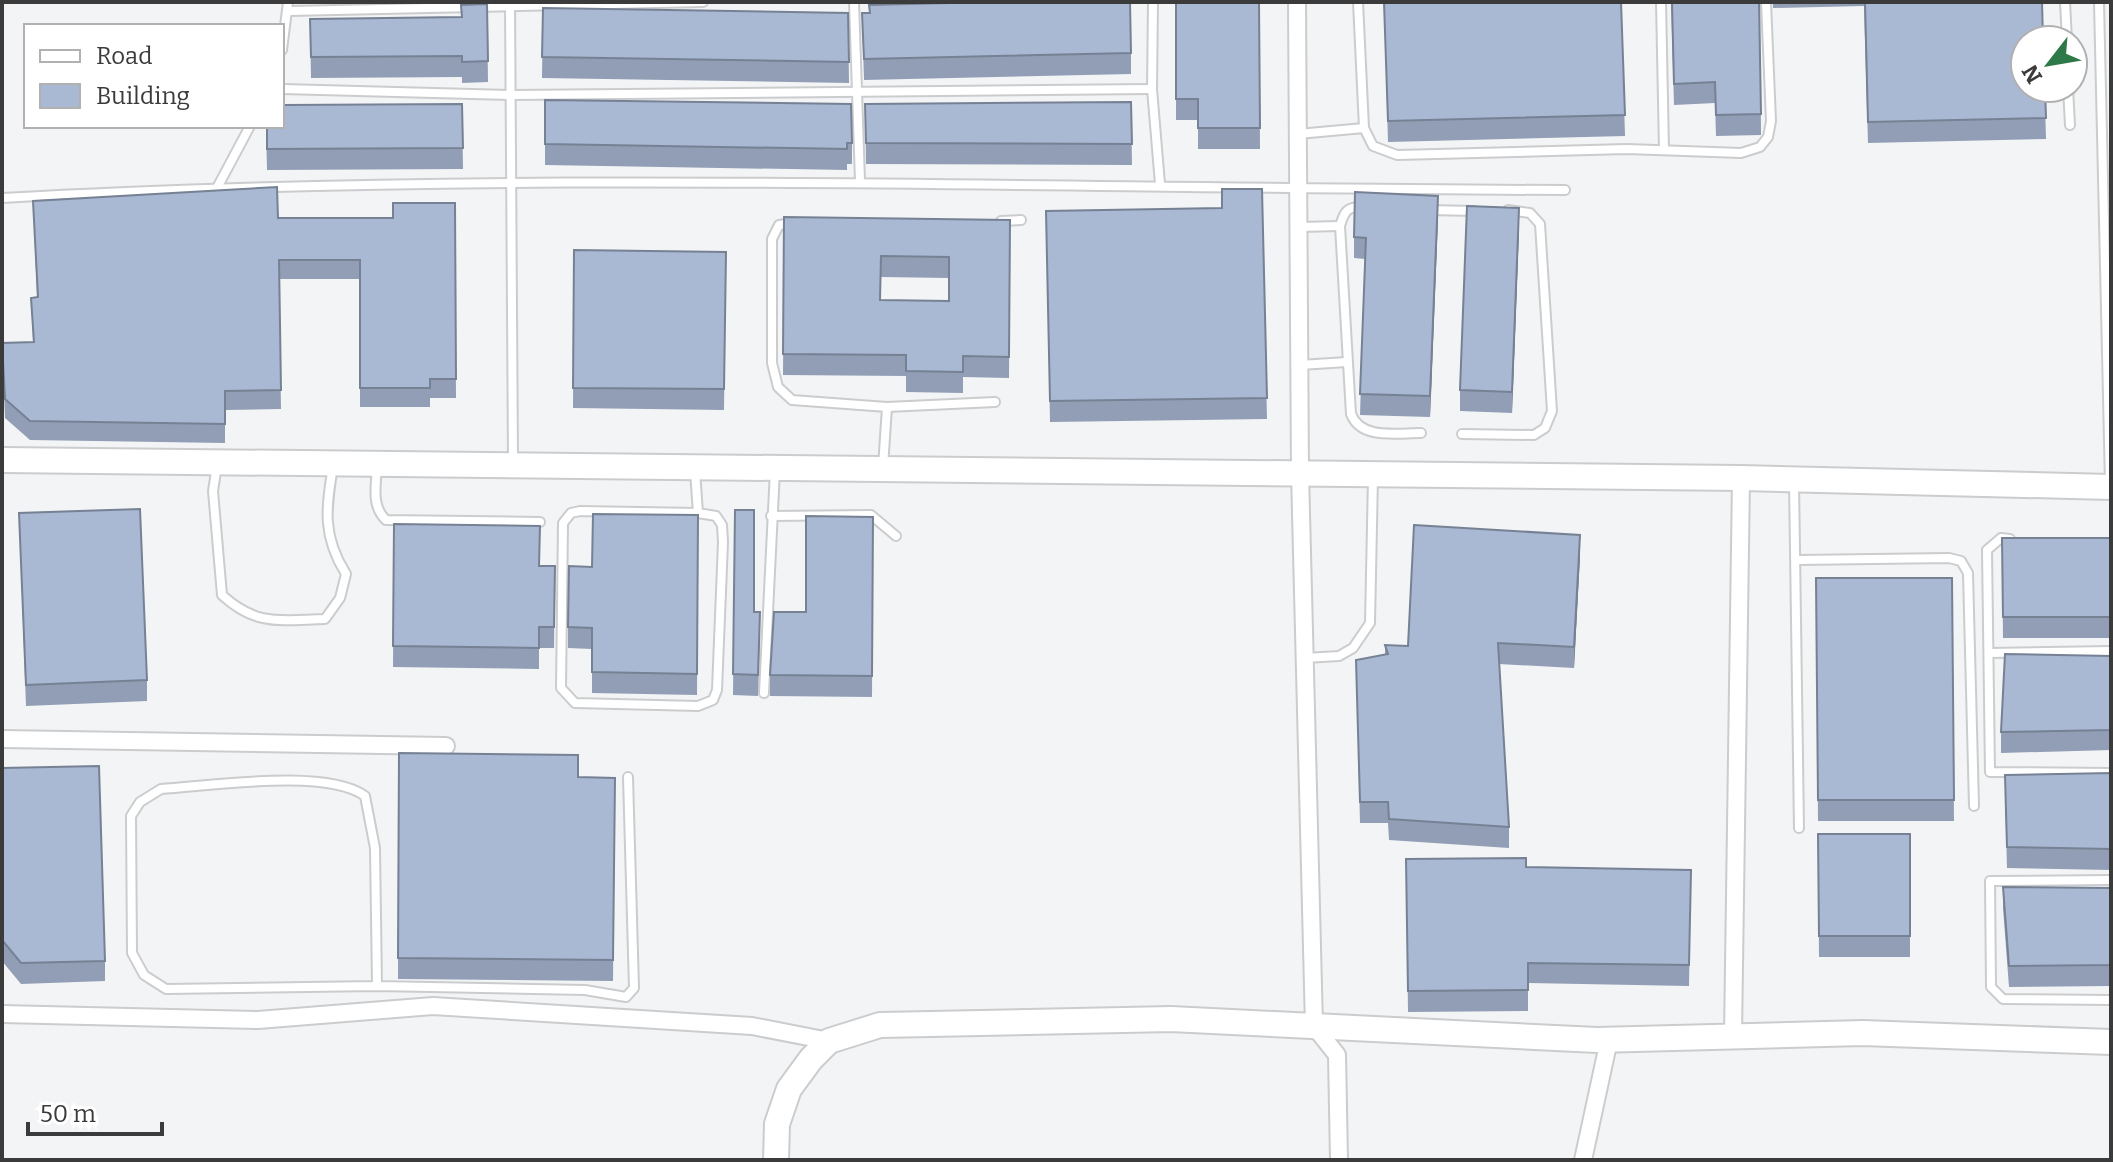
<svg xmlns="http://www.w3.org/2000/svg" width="2113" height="1162" font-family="Bitter,serif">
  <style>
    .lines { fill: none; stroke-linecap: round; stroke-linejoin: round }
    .lane-casing { stroke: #cbccce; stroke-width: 12 }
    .street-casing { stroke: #cbccce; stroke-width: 20 }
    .secondary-casing { stroke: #cbccce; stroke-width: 28 }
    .lane { stroke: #fff; stroke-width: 8 }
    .street { stroke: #fff; stroke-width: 16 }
    .secondary { stroke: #fff; stroke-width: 24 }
    .wall { fill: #919eb5; fill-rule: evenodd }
    .shaded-wall { fill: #768194 }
    .building { fill: #a9b8d3; stroke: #768194; stroke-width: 2; fill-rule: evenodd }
  </style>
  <rect width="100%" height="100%" fill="#f3f4f6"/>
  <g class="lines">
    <defs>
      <g id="lane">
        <path d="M510 2 513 463"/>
        <path d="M854 2 860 181"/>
        <path d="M1153 2 1152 89 1160 184"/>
        <path d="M1358 2 1364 128"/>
        <path d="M1661 2 1664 150"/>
        <path d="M2065 2 2067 40"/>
        <path d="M2099 2 2110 485"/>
        <path d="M289 11 703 2"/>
        <path d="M282 50 288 2"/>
        <path d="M2068 88 2070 125"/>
        <path d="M282 89 511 95 1152 89"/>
        <path d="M1298 134 1364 128 1373 146 1397 155 1627 149 1741 153 1760 147 1768 137 1771 121 1766 2"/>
        <path d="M218 186 250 126"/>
        <path d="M2 198C523 169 1044 189 1565 190"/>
        <path d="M1363 207C1347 206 1344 212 1340 226L1351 414C1361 440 1396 433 1421 433"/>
        <path d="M1428 210 1475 211"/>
        <path d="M1001 221 1021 220"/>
        <path d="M792 223 779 225 772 239V363L778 387 792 400 887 407 995 402"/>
        <path d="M1299 227 1340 226"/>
        <path d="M1300 365 1347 362"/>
        <path d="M1462 434 1534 435 1545 428 1552 411 1540 224 1530 213 1508 210"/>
        <path d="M217 465 213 491 222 595C257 627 281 620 325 619L340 598 346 574C322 536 326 509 333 466"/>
        <path d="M377 466C376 486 371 506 386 520L540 522"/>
        <path d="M883 467 887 407"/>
        <path d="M695 471 698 513 716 516 722 525 723 542 717 690 713 700 698 706 575 703 561 688 563 523 571 513 580 511 698 513"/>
        <path d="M1794 481 1799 828"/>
        <path d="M771 516 871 515 896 536"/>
        <path d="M2010 539 2001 538 1987 550 1990 772 2111 773"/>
        <path d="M1798 560 1949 558 1961 561 1968 573 1974 806"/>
        <path d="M1990 653 2111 651"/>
        <path d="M1305 658 1339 656 1353 648 1370 623 1373 477"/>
        <path d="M764 693 775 470"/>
        <path d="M2111 880 1990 881 1991 987 2003 999 2111 1000"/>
        <path d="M377 986 375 848 365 796C326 768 212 786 161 789L140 802 131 816 132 953 144 975 166 989 377 986 585 990 626 997 634 988 628 777"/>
      </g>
      <g id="street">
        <path d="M1297 2 1300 473 1314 1026 1337 1055 1339 1160"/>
        <path d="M2 739 446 746"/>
        <path d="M2 1014 258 1020 433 1006 752 1026 829 1041"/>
        <path d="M1733 1036 1741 478"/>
        <path d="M1583 1160 1609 1040"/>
      </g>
      <g id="secondary">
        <path d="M2 460 1741 478 2111 487"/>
        <path d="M776 1160 777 1124 789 1089 811 1059 829 1041 880 1025 1171 1019 1597 1040 1863 1033 2111 1042"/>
      </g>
    </defs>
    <use href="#lane" class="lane-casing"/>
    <use href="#street" class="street-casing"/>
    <use href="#secondary" class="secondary-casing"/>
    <use href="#lane" class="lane"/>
    <use href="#street" class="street"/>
    <use href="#secondary" class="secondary"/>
  </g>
  <g class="wall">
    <path d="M1176 2H1259L1260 149H1198V120H1176Z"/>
    <path d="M1384 2H1621L1625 136 1388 142Z"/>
    <path d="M1671 2H1760L1761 135 1716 136 1715 103 1674 105Z"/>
    <path d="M1773 2H2042L2046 139 1868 143 1864 6 1773 8Z"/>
    <path d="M487 4 488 82 462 83V77L311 78 310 19 461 17Z"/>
    <path d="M543 8 848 13 849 83 542 78Z"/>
    <path d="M862 13 1131 53V74L864 80Z"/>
    <path d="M545 100 852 143V164H847V170L545 165Z"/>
    <path d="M1131 102 1132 165 866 164 865 104Z"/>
    <path d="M462 104 463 169 267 170 266 126Z"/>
    <path d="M1262 189 1267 419 1050 422 1046 211 1222 208Z"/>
    <path d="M33 201 278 218H393L455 203 456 398H430V407H360V279H279L281 409 225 410V443L30 440 5 418 2 343 33 342 31 298 37 297Z"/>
    <path d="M784 217 1010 220 1009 378 963 377V393L906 392V376L783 375ZM881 277 949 278V301L881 300Z"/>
    <path d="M1438 217 1430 417 1360 415 1365 259 1354 258V237Z"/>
    <path d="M1519 229 1512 413 1460 411V390Z"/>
    <path d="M574 250 726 252 724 410 573 408Z"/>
    <path d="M735 510 754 612 760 633 758 696 733 695Z"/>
    <path d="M19 513 147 680V701L26 706Z"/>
    <path d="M698 515 697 695 592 693V649L568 648V627L592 567Z"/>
    <path d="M873 517 872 697 770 696V675L806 612Z"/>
    <path d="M394 524 540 566H555L554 648H539V669L393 667Z"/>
    <path d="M2002 538H2111V638H2003Z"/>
    <path d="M1580 556 1574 668 1499 664 1509 827V848L1389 840 1388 823H1360L1356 660 1385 655V645L1408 646Z"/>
    <path d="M1816 578H1952L1954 821H1818Z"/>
    <path d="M2111 656V750L2001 753V732Z"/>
    <path d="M399 753 578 777 615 778 613 981 398 979Z"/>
    <path d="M2 768 105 961V981L21 984 2 961Z"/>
    <path d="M2111 773V870L2007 868 2005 796Z"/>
    <path d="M1818 834H1910V957H1819Z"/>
    <path d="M1406 859 1526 867 1691 870 1689 986 1528 983V1011L1408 1012Z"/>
    <path d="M2003 887 2111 888V986L2009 987 2003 908Z"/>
  </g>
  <g class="shaded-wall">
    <path d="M1438 196V217L1430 417V396Z"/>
    <path d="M1519 208V229L1512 413V392Z"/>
    <path d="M1580 535V556L1574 668V647Z"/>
  </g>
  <g class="building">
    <path d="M989 2H1130L1131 53 864 59 862 13H870L869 5Z"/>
    <path d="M1176 2H1259L1260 128H1198V99H1176Z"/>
    <path d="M1384 2H1621L1625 115 1388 121Z"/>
    <path d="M1672 2H1759L1761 114 1716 115 1715 82 1674 84Z"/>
    <path d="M1865 2H2042L2043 40H2025V88H2045L2046 118 1868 122Z"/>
    <path d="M487 4 488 61 462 62V56L311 57 310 19 462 17 461 5Z"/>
    <path d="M543 8 848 13 849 62 542 57Z"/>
    <path d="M545 100 851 104 852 143H847V149L545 144Z"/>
    <path d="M1131 102 1132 144 866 143 865 104Z"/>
    <path d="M462 104 463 148 267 149V126H282V105Z"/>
    <path d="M277 187 278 218H393V203H455L456 379H430V388H360V260H279L281 390 225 391V424L30 421 5 399 2 343 34 342 31 298 38 297 33 201Z"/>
    <path d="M1222 189H1262L1267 398 1050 401 1046 211 1222 208Z"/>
    <path d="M1355 192 1438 196 1430 396 1360 394 1366 238 1354 237Z"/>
    <path d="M1467 206 1519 208 1512 392 1460 390Z"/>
    <path d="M784 217 1010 220 1009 357 963 356V372L906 371V355L783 354ZM881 256 949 257V301L880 300Z"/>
    <path d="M574 250 726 252 724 389 573 388Z"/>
    <path d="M140 509 147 680 26 685 19 513Z"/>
    <path d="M735 510H754V612H760L758 675 733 674Z"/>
    <path d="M593 514 698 515 697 674 592 672V628L568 627 569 566 592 567Z"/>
    <path d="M806 516 873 517 872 676 770 675 774 612H806Z"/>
    <path d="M394 524 540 526 539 566H555L554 627H539V648L393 646Z"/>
    <path d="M1414 525 1580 535 1574 647 1498 643 1509 827 1389 819 1388 802H1360L1356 660 1388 654 1385 645 1408 646Z"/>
    <path d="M2002 538H2111V617H2003Z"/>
    <path d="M1816 578H1952L1954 800H1818Z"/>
    <path d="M2005 654 2111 656V730L2001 732Z"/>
    <path d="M399 753 578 755V777L615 778 613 960 398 958Z"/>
    <path d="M99 766 105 961 21 963 2 940V768Z"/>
    <path d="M2111 773V849L2007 847 2005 775Z"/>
    <path d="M1818 834H1910V936H1819Z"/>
    <path d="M1526 858V867L1691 870 1689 965 1528 963V990L1408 991 1406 859Z"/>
    <path d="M2003 887 2111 888V965L2009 966Z"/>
  </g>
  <rect width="2113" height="1162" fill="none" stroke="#3b3b3c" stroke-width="8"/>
  <rect x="24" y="24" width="260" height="104" fill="#ffffff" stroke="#b1b1b1" stroke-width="2"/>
  <rect x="40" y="50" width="40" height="12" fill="#ffffff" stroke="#b1b1b1" stroke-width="2"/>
  <text x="96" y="64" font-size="24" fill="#3b3b3c">Road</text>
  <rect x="40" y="84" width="40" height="24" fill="#a9b8d3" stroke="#b1b1b1" stroke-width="2"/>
  <text x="96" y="104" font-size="24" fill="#3b3b3c">Building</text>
  <g transform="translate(2049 64) rotate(239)"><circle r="38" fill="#ffffff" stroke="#b1b1b1" stroke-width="2"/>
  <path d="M0-6L14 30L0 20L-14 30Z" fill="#2e7948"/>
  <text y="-12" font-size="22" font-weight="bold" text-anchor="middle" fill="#3b3b3c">N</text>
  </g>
  <path d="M28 1122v12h134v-12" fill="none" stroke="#3b3b3c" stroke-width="4"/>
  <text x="40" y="1122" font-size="24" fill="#3b3b3c" stroke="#ffffff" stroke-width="6" paint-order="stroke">50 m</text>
</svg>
